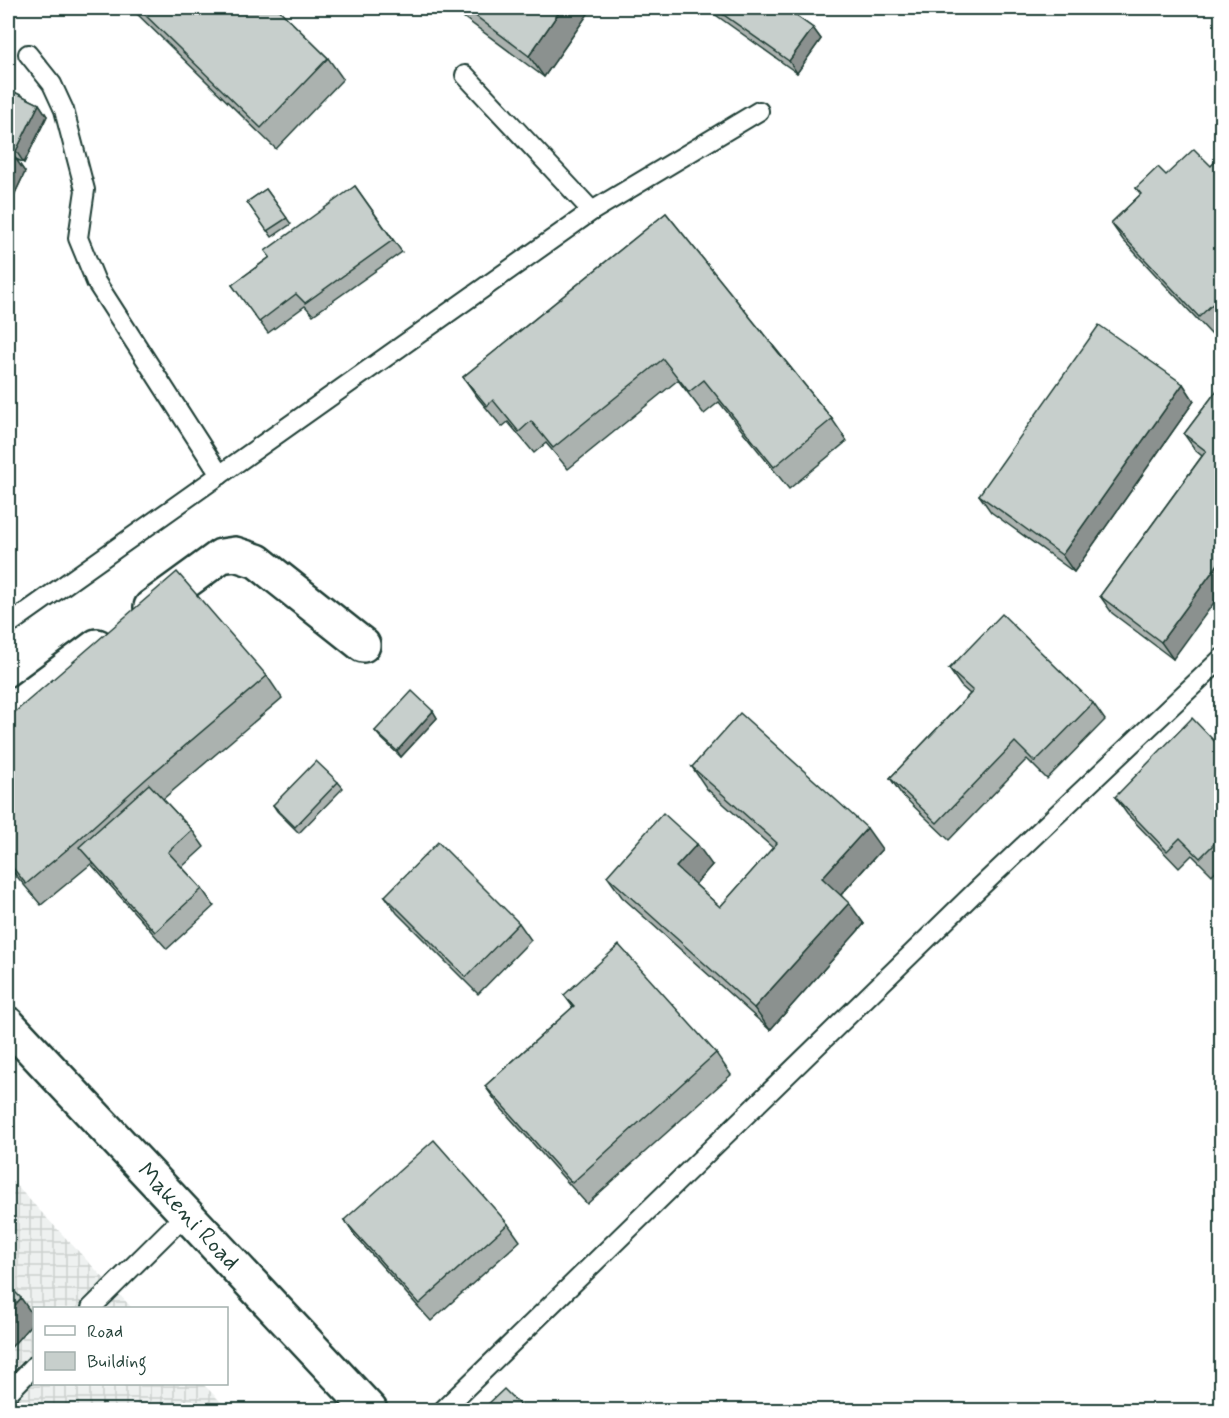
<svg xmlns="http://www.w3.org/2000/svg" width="1229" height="1418" font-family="Mynerve,sans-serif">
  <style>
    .industrial { fill: url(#industrial-grid) }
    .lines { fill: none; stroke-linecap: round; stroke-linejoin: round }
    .service-casing { stroke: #1f3d34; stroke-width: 22 }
    .minor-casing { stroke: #1f3d34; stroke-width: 38 }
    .secondary-casing { stroke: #1f3d34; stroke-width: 38 }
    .service { stroke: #fff; stroke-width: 18 }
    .minor { stroke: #fff; stroke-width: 33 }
    .secondary { stroke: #fff; stroke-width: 33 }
    .wall { fill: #abb2af; stroke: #1f3d34; stroke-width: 1.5 }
    .shaded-wall { fill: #8b918f; stroke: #1f3d34; stroke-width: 1.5 }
    .building { fill: #c7cfcc; stroke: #1f3d34; stroke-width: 1.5 }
    .labels { text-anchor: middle; stroke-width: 5; stroke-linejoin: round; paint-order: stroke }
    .street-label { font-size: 24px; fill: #1f3d34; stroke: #fff }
  </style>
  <defs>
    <pattern id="industrial-grid" width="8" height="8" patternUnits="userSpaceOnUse" patternTransform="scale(1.5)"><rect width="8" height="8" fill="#eef1f0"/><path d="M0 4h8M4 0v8" fill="none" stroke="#ccd0ce"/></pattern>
  </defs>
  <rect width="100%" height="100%" fill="#fff"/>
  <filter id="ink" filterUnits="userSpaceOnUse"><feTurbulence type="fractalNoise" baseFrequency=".0167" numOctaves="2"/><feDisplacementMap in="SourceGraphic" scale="12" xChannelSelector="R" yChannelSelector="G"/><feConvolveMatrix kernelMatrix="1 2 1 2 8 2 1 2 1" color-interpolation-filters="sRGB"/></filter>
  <g filter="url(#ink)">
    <path class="industrial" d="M8 1177 132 1308H34V1384H203L229 1410H8Z"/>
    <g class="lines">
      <defs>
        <g id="service">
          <path d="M28 54 52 84 64 110 85 190 78 238 96 282 220 475"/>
          <path d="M465 75 592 211"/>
          <path d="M8 625 592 211 759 111"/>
          <path d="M91 1308 187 1213"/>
          <path d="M8 1393 34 1366"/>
          <path d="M443 1410 975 892 1222 658"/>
        </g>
        <g id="minor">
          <path d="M151 607 221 556 235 554 257 561 363 645"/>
          <path d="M8 712 97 646"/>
        </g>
        <path id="secondary" d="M8 1024 370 1410"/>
      </defs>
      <use href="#service" class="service-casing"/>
      <use href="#minor" class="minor-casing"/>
      <use href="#secondary" class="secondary-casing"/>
      <use href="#service" class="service"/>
      <use href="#minor" class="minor"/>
      <use href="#secondary" class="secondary"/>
    </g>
    <g class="wall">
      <path d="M131 8H277L328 58 343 79 276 149Z"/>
      <path d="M451 8H592L544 77Z"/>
      <path d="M706 8H785L813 28 821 39 797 73Z"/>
      <path d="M8 89 39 104 47 116 24 163 16 159 25 172 8 208Z"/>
      <path d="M1221 156V325L1211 334 1123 240 1111 223 1141 194 1136 188 1166 175 1211 166Z"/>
      <path d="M355 186 402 252 313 315 305 306 268 333 232 285 270 257Z"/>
      <path d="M266 189 291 224 272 237 247 202Z"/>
      <path d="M666 213 832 419 847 441 789 489 719 402 704 414 678 380 568 469 546 443 534 453 508 422 502 427 478 398 463 377Z"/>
      <path d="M1183 384 1194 401 1074 572 991 512 979 495Z"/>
      <path d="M1221 385 1173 659 1112 613 1100 596 1202 456 1196 451 1184 434Z"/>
      <path d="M949 669 1093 703 1105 720 1047 779 1027 759 949 840 902 795 890 778 970 694 961 686Z"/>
      <path d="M267 676 282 698 163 799 192 830 204 847 182 867 202 889 214 906 167 949 91 864 41 905 8 866V718Z"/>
      <path d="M433 711 437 718 401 757 380 737 375 731Z"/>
      <path d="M1221 748V865L1212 875 1192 855 1179 868 1127 814 1115 797Z"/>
      <path d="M692 767 882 849 841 895 864 924 770 1030 622 897 607 876 712 865 695 884 720 907 773 848 707 789Z"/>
      <path d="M338 782 343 788 299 833 277 811 273 805Z"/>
      <path d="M385 896 519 923 531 940 478 994 397 913Z"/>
      <path d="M564 995 716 1053 731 1075 587 1204 500 1107 485 1086 573 1007Z"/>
      <path d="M344 1220 508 1224 520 1241 431 1321 356 1237Z"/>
      <path d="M521 1406 524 1410H485Z"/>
    </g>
    <g class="shaded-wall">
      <path d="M562 8H592L544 77 529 56Z"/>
      <path d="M813 28 821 39 797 73 789 61Z"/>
      <path d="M39 104 47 116 24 163 16 151Z"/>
      <path d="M13 155 25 172 8 208V166Z"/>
      <path d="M1183 384 1194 401 1074 572 1062 555Z"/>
      <path d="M1221 560V593L1173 659 1161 642Z"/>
      <path d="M433 711 437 718 401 757 397 751Z"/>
      <path d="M867 828 882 849 837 899 822 878Z"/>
      <path d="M697 844 712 865 691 889 676 867Z"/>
      <path d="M849 903 864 924 770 1030 754 1008Z"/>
      <path d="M21 1298 34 1317V1321L8 1351V1313Z"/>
    </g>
    <g class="building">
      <path d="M138 8H277L328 58 261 128Z"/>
      <path d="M465 8H562L529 56Z"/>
      <path d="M714 8H785L813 28 789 61Z"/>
      <path d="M8 89 39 104 16 151 8 147Z"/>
      <path d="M1194 149 1211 166 1221 156V256L1220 258 1221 260V296L1199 317 1111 223 1141 194 1136 188 1158 167 1166 175Z"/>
      <path d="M8 152 13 155 8 166Z"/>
      <path d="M355 186 393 240 305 303 296 294 259 322 232 285 270 257 265 251Z"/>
      <path d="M266 189 287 218 267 231 247 202Z"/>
      <path d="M666 213 832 419 774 467 704 380 689 392 663 359 553 448 531 421 519 432 493 400 487 406 463 377Z"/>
      <path d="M1099 325 1183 384 1062 555 979 495Z"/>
      <path d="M1221 385V560L1161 642 1100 596 1206 451 1184 434Z"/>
      <path d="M177 572 267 676 146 779 76 842 26 884 8 862V718Z"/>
      <path d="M1002 614 1093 703 1035 762 1015 742 937 823 890 778 973 691 949 669Z"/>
      <path d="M412 691 433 711 397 751 375 731Z"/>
      <path d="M740 713 867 828 822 878 849 903 754 1008 607 876 663 813 697 844 676 867 720 907 777 843 692 767Z"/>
      <path d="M1192 718 1221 748V842L1219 839 1200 858 1180 838 1167 851 1115 797Z"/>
      <path d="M316 761 338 782 295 827 273 805Z"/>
      <path d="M149 784 192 830 168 852 202 889 155 932 79 847Z"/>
      <path d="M438 842 519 923 466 977 385 896Z"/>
      <path d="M619 945 716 1053 572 1183 485 1086 574 1006 564 995Z"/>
      <path d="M434 1140 508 1224 419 1304 344 1220Z"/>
      <path d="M8 1285 21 1298 8 1313Z"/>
      <path d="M504 1389 521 1406 516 1410H486L484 1408Z"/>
      <path d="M45 1406 56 1410H43Z"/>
    </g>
  </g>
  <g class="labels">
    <g class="street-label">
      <text transform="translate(189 1216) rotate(47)" y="8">Makeni Road</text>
    </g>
  </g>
  <rect width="1229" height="1418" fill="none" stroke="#fff" stroke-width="30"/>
  <rect x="15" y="15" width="1199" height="1388" fill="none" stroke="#1f3d34" stroke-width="2" filter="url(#ink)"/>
  <rect x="33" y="1307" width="195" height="78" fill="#ffffff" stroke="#a5b1ae" stroke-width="1.5"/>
  <rect x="45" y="1326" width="30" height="9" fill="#ffffff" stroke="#a5b1ae" stroke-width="1.5"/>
  <text x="87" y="1337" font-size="18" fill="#1f3d34">Road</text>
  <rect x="45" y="1352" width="30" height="18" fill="#c7cfcc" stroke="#a5b1ae" stroke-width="1.5"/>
  <text x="87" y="1367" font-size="18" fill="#1f3d34">Building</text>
</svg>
